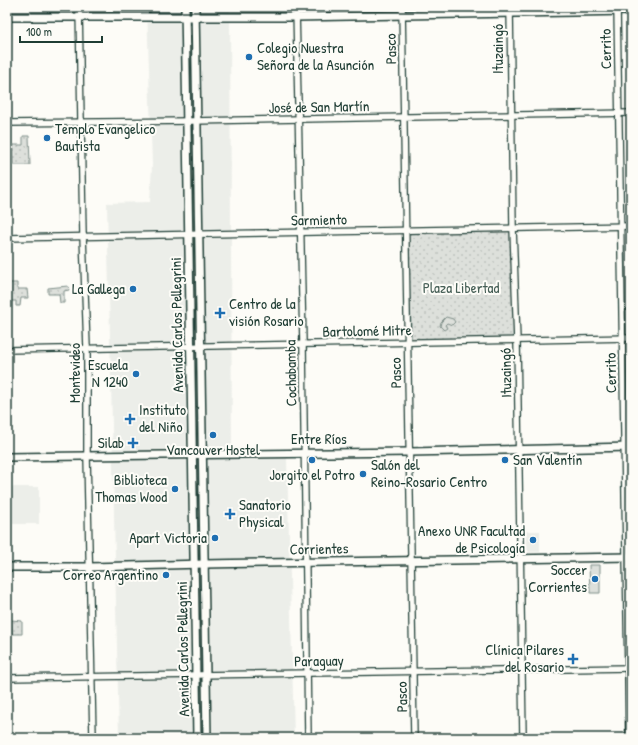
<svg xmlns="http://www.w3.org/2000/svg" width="638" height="745" font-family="'Patrick Hand',sans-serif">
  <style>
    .built { fill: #eceee9 }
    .grass { fill: url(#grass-dots); stroke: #7e8e88 }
    .garden { fill: #dde0db; stroke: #7e8e88 }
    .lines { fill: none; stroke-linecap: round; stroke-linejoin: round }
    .minor-casing { stroke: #1f3d34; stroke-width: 8 }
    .major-casing { stroke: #1f3d34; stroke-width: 10 }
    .minor { stroke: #fdfcf7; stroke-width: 5.5 }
    .major { stroke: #fdfcf7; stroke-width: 7 }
    .poi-dot { fill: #1f6fb2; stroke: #fdfcf7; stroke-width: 1.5 }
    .labels { text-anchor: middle; stroke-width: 4; stroke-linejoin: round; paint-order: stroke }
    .poi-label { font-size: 15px; fill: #1f3d34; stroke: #fdfcf7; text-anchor: end }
    .street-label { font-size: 15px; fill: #1f3d34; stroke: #fdfcf7 }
    .park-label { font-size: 15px; fill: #455e55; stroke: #fdfcf7 }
  </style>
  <defs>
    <pattern id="grass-dots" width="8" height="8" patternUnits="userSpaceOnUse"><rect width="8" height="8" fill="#dde0db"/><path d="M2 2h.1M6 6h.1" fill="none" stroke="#bdc1bd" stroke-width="1.8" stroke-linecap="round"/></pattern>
  </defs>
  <rect width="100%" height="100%" fill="#fdfcf7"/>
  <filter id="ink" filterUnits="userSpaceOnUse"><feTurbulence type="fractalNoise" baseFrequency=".025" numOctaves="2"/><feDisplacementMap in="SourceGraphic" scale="8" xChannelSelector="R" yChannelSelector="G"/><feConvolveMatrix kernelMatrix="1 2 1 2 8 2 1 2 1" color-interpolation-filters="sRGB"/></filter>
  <g filter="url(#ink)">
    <g class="built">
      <path d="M147 7H230L232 459 287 458 294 738H119L107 203 150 202 152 165Z"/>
      <rect x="7" y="487" width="32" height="37"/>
      <path d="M526 531H540V552H529L526 549Z"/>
    </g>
    <g class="grass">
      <path d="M185 7H195L207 738H197Z"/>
      <path d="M23 136H29L30 165H13L12 145H23Z"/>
      <path d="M513 228 517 341 408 343 406 231Z"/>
      <path d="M7 283H17V289H27L28 298H21L20 306H16V301H7Z"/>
      <path d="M68 286 69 290 64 291V303H60L59 294H48V288Z"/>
      <path d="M11 620 22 621V634H12Z"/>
    </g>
    <g class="garden">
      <path d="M446 317 453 319 455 322 452 325 447 323 445 325 447 328 444 330 440 326 441 322Z"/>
      <path d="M600 565V593H590L589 565Z"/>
    </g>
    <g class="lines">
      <defs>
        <g id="minor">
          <path d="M79 7 83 236 87 348V456L93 738"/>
          <path d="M296 7 303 344 308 738"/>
          <path d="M402 7 414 738"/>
          <path d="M510 7 513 228 517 341 523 738"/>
          <path d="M617 7 629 738"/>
          <path d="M7 123 192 121 631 113"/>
          <path d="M7 238 631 226"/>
          <path d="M7 350 631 338"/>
          <path d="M7 678 631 668"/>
        </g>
        <g id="major">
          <path d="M185 7 197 738"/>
          <path d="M195 7 207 738"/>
          <path d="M7 17H296L631 11"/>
          <path d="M7 457 410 452 631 447"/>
          <path d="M7 567H90L204 564 631 557"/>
        </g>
      </defs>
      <use href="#minor" class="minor-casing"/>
      <use href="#major" class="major-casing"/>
      <use href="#minor" class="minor"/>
      <use href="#major" class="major"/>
    </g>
  </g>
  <g class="poi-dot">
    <circle cx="249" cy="57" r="4"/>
    <circle cx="47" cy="138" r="4"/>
    <circle cx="133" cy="289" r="4"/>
    <path d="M218 307h4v4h4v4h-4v4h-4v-4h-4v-4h4z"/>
    <circle cx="136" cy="374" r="4"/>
    <path d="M128 413h4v4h4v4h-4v4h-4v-4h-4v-4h4z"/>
    <circle cx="213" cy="435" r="4"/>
    <path d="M131 437h4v4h4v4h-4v4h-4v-4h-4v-4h4z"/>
    <circle cx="312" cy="460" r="4"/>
    <circle cx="505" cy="460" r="4"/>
    <circle cx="363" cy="474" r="4"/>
    <circle cx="175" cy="489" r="4"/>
    <path d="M228 508h4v4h4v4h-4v4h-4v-4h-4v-4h4z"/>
    <circle cx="215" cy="538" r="4"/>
    <circle cx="533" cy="540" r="4"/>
    <circle cx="166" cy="575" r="4"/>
    <circle cx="595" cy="579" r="4"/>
    <path d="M571 653h4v4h4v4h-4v4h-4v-4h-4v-4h4z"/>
  </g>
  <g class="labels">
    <g class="poi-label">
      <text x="257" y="53" text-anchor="start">Colegio Nuestra<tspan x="257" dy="17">Señora de la Asunción</tspan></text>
      <text x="55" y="134" text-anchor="start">Templo Evangelico<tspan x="55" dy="17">Bautista</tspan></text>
      <text x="125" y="294">La Gallega</text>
      <text x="229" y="309" text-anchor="start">Centro de la<tspan x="229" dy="17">visión Rosario</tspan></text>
      <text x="128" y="370">Escuela<tspan x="128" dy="17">N 1240</tspan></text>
      <text x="139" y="415" text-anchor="start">Instituto<tspan x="139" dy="17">del Niño</tspan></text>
      <text x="124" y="448">Silab</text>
      <text x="213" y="455" text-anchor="middle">Vancouver Hostel</text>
      <text x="513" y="465" text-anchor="start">San Valentín</text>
      <text x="371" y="470" text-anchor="start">Salón del<tspan x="371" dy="17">Reino-Rosario Centro</tspan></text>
      <text x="312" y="480" text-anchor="middle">Jorgito el Potro</text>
      <text x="167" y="485">Biblioteca<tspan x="167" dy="17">Thomas Wood</tspan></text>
      <text x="239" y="510" text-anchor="start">Sanatorio<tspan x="239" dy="17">Physical</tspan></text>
      <text x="525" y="536">Anexo UNR Facultad<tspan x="525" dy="17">de Psicología</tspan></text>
      <text x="207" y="543">Apart Victoria</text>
      <text x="587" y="575">Soccer<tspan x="587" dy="17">Corrientes</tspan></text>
      <text x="158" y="580">Correo Argentino</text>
      <text x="564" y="655">Clínica Pilares<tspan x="564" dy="17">del Rosario</tspan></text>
    </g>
    <g class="street-label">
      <text transform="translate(391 49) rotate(-91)" y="5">Pasco</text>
      <text transform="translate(498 49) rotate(-90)" y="5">Ituzaingó</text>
      <text transform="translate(606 49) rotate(-91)" y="5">Cerrito</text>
      <text transform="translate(319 107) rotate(-1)" y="5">José de San Martín</text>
      <text transform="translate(319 220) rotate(-1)" y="5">Sarmiento</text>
      <text transform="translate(177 325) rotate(-91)" y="5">Avenida Carlos Pellegrini</text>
      <text transform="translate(367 331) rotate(-1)" y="5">Bartolomé Mitre</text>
      <text transform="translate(75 373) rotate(-90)" y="5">Montevideo</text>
      <text transform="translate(291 373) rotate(-91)" y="5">Cochabamba</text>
      <text transform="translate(396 373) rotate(-91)" y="5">Pasco</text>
      <text transform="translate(506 373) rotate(-91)" y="5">Ituzaingó</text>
      <text transform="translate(611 373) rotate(-91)" y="5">Cerrito</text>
      <text x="319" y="444">Entre Ríos</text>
      <text transform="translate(319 549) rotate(-1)" y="5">Corrientes</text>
      <text transform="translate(183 649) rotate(-91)" y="5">Avenida Carlos Pellegrini</text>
      <text transform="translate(319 661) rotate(-1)" y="5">Paraguay</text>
      <text transform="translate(402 697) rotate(-91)" y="5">Pasco</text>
    </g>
    <g class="park-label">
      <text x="461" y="293">Plaza Libertad</text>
    </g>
  </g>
  <rect width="638" height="745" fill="none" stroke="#fdfcf7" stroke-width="24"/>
  <rect x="12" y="12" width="614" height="721" fill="none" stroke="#1f3d34" stroke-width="1.5" filter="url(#ink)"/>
  <path d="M20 36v6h82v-6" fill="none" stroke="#1f3d34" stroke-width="2"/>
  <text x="26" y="36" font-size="12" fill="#1f3d34" stroke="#fdfcf7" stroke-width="3" paint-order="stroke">100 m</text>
</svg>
